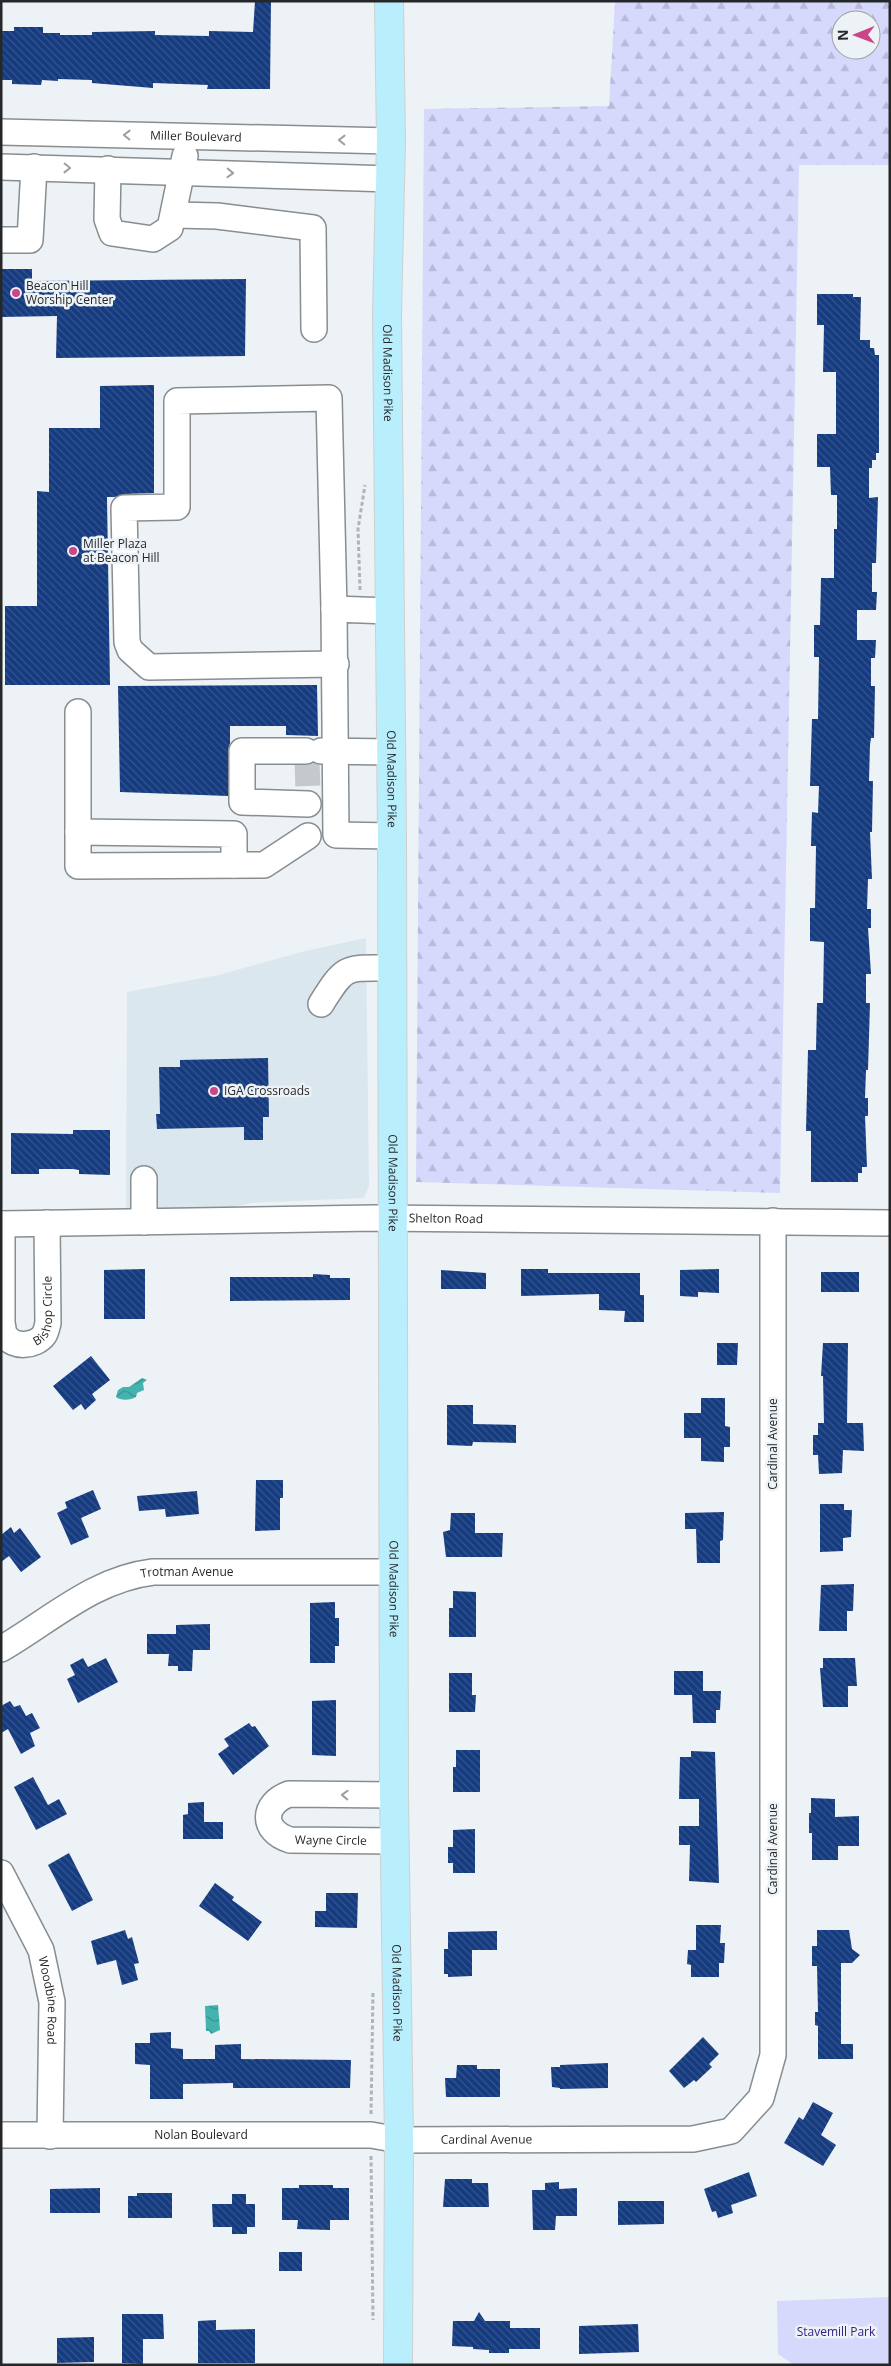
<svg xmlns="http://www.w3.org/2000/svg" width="891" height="2366" font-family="'Open Sans',sans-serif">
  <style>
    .built { fill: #dae7ef }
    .forest { fill: url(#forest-firs); fill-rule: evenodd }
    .green { fill: #d7d9fc }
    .water { fill: url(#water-waves) }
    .building { fill: url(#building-back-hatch) }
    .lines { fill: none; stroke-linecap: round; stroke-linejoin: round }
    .minor-tunnel { stroke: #c5c9cd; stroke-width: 25; stroke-dasharray: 25 12; stroke-linecap: butt }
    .minor-casing { stroke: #888d90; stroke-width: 28 }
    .major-casing { stroke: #cfcfd0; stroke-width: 30 }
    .path { stroke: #afb4b7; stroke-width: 3; stroke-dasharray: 4 2.5; stroke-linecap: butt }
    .minor { stroke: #fff; stroke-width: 25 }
    .major { stroke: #b9effd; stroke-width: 28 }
    .oneway { stroke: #9d9e9e }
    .poi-dot { fill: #ca458a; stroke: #edf2f6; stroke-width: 2 }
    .labels { text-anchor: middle; stroke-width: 5; stroke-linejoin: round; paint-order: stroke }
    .street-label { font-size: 12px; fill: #252728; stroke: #edf2f6 }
    .poi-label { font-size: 12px; fill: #252728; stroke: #edf2f6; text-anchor: start }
    .park-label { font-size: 12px; fill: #311c7f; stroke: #edf2f6 }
  </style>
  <defs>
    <pattern id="forest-firs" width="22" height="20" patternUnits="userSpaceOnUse" patternTransform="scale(1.25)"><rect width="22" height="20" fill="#d7d9fc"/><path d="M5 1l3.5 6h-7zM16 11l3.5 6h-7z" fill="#b8bad8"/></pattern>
    <pattern id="water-waves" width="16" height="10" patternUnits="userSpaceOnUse" patternTransform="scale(1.25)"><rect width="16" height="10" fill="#44b3af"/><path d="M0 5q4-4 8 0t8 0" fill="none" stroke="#39928e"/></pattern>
    <pattern id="building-back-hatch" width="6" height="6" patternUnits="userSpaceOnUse" patternTransform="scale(1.25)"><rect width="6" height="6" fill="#153b80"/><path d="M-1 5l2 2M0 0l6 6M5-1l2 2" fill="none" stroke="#37558c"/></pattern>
  </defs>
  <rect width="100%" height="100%" fill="#edf2f6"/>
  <path class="built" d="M366 938 369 1186 364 1198 250 1203 215 1212 126 1215 127 992 219 975 301 952Z"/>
  <path class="forest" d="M615 1 890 2V165H799L780 1193 416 1182 424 109 609 106ZM841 20H871V50H841Z"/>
  <path class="green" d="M890 2297V2365H794L778 2354 777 2301Z"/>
  <g class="water">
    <path d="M142 1378 147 1380 143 1383 144 1390 137 1393 136 1397C131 1400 121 1401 116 1397L118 1390 123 1387H129Z"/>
    <path d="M218 2005 220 2030 211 2034 209 2031H206L205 2006Z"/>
  </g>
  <g class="building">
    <path d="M255 1H271L270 89H207L208 85 153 83V88L92 83V80L58 79V81L42 80 41 85 12 84V80H1V31H14V27H43V33H60V35H92V32L155 31V35L209 36V31L253 32Z"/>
    <path d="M1 269H32V281L246 279 245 356 56 358 57 316 1 317Z"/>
    <path d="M817 294H853V297H861L860 340H870V348H874L875 355H879V453H876V460H872V468H869V498L878 497 876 563H872V592H877L876 610H857V640H876L875 658H871V686H875L874 738H871L870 745 869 781H873L872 832H870L872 879H868L867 909H871V928H868L871 974H866V1003H870L868 1070H866L865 1098H868V1116H865L867 1167H862V1173H858V1182H811V1131H806L808 1050H816L817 1003H823L824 942 810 941V908H815L816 846H811L812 812 818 813 819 786H810L812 719H818L819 657H814V625H820L821 578H834V529H837V495H831L830 467H817V434H836V372H823L824 325H817Z"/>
    <path d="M154 385V493L124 494 115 497H107L110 685H5V606H37V491L49 492V428H100V386Z"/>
    <path d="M317 685 318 736 286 735V726H230V743L228 751V796L120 792 118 686Z"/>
    <path d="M268 1058 269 1117H263V1140H244V1127L157 1129 156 1114H160L159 1067H180V1060Z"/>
    <path d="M73 1130H110V1175L79 1174V1170L73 1169H39V1174H11V1133L73 1134Z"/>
    <path d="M145 1269V1319H104V1270Z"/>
    <path d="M521 1269H548V1273H640V1295H644V1322H624L625 1311 599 1310V1294L521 1296Z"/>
    <path d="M719 1269V1293L698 1292V1297L680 1296V1270Z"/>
    <path d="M441 1270 486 1273V1289H441Z"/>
    <rect x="821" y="1272" width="38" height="20"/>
    <path d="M313 1274 330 1275V1278H350V1300L230 1301V1277H313Z"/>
    <path d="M717 1343H738L737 1365H717Z"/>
    <path d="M823 1343H848L847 1423H863L864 1451 843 1450 842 1473 819 1474 818 1455H813V1435H818V1423H824L823 1376H821Z"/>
    <path d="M91 1356 110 1380 92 1394 96 1400 85 1410 81 1404 73 1410 53 1386Z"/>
    <path d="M701 1398H725V1426L730 1427V1447H724V1462L701 1461V1438H684V1413H701Z"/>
    <path d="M447 1405H473V1424L516 1425V1443L473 1442 472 1446 447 1445Z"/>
    <path d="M256 1480H283V1498H280V1530L255 1531Z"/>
    <path d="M93 1490 101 1509 81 1518 89 1537 71 1545 57 1513 67 1508 65 1502Z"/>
    <path d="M197 1491 199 1514 166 1517 165 1509 139 1511 137 1496Z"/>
    <path d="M820 1504H844V1510H852L851 1537 843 1538V1551L820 1552Z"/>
    <path d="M724 1512 723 1540 720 1541V1563H697L696 1529H685V1513Z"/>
    <path d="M451 1513H475V1533H503L502 1557H446L443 1532 450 1530Z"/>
    <path d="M11 1527 14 1533 20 1528 41 1557 21 1572 9 1556 1 1562V1535Z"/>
    <path d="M854 1584 853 1611H847V1631H819L821 1585Z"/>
    <path d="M453 1591 476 1592V1637H449V1608H453Z"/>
    <path d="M335 1602V1618H339V1646H335V1663H310V1603Z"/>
    <path d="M210 1624V1650H193L192 1671H178V1666H168L169 1654H147V1634H176V1625Z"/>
    <path d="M83 1658 88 1667 106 1658 118 1682 78 1703 67 1679 75 1675 70 1665Z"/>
    <path d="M823 1658H855L857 1686H848V1707H823L820 1668H823Z"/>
    <path d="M674 1671H703V1691H721L720 1710H716V1723H693L692 1695H674Z"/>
    <path d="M449 1673H472V1695H476L475 1712H449Z"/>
    <path d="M336 1700V1756L312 1755V1701Z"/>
    <path d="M10 1701 14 1707 20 1705 26 1716 32 1713 40 1728 30 1733 35 1746 21 1754 8 1729 1 1733V1706Z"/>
    <path d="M249 1723 252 1727 255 1726 269 1746 233 1775 218 1754 229 1746 224 1739Z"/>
    <path d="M456 1750H480V1792H453V1767H456Z"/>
    <path d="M691 1751 715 1752 719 1883 689 1881 690 1845H679V1826H699V1799H679L680 1757H691Z"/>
    <path d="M33 1777 48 1805 59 1799 67 1814 36 1830 14 1787Z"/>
    <path d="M811 1798 835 1799V1817L859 1816V1846H838V1860H812V1833H809V1813H811Z"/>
    <path d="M204 1802V1822H223V1839H183V1815L188 1814V1803Z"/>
    <path d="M475 1829V1873H453V1863H448V1847H453V1830Z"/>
    <path d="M69 1853 93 1900 72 1911 48 1865Z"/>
    <path d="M215 1883 234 1897 232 1900 262 1922 248 1941 199 1906Z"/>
    <path d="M326 1893H358L357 1928 315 1927V1911H326Z"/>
    <path d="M696 1925H721L720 1943H725L724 1963H719V1977H691V1965L687 1964 688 1950H696Z"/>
    <path d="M125 1930 128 1939 132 1937 139 1963 134 1964 138 1980 122 1985 116 1960 97 1965 91 1941Z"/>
    <path d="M817 1930H849L852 1949 860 1955 852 1963H841V2044H853V2059H818V2026L815 2025V2012H818L817 1966H812V1946H817Z"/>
    <path d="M497 1931V1950H472V1976L448 1977V1974H444V1949H448V1932Z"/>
    <path d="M171 2032V2048L183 2049V2059H215V2045L241 2044V2059L351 2060 350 2088H233V2083L183 2084V2099H150V2065L135 2064V2043H150V2033Z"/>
    <path d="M703 2037 719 2054 709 2064 712 2067 696 2082 694 2080 684 2088 669 2071Z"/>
    <path d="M608 2063V2088L560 2089V2088L552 2087 551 2067H560V2065Z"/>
    <path d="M457 2065H477V2069H500V2097H446L445 2078H456Z"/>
    <path d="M813 2102 833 2113 821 2135 836 2145 823 2166 784 2143 799 2117 803 2120Z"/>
    <path d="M749 2172 757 2196 731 2205 733 2213 718 2218 716 2211 712 2212 704 2189Z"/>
    <path d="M445 2179H472V2183H488L489 2207H443Z"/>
    <path d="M559 2182V2189L577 2188V2216H556L555 2230H533L532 2190H545V2183Z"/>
    <path d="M299 2185H333V2188H349V2220H330V2230L297 2229 298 2220H282V2188H299Z"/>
    <path d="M100 2188V2213H50V2189Z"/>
    <path d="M137 2193H172V2218H128V2196H137Z"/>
    <path d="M232 2194H246V2204H255V2227H247V2234H232V2227H213L212 2204H232Z"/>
    <path d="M618 2201H664V2224L618 2225Z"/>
    <rect x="279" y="2252" width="23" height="19"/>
    <path d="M479 2312 485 2321H510V2328H540V2349H509V2353H489V2350L473 2349V2347L452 2346 453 2321H474Z"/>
    <path d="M122 2314H163L164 2339H143V2364L122 2363Z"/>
    <path d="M216 2320V2330L255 2329V2363H198V2321Z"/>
    <path d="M638 2324 639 2352 579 2354V2326Z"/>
    <path d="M94 2337V2362L57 2363V2338Z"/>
  </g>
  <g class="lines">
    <path class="minor-tunnel" d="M307 761 308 790"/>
    <defs>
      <g id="minor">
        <path id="s1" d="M1 132 391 141"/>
        <path d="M1 167 391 179"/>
        <path d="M108 169 107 219 112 233 153 239 170 228 185 156"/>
        <path d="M175 215 217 216 313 228 314 329"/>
        <path d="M1 240H30L34 167"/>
        <path d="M334 609 329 398 177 401V507L124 508 127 642 130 650 149 667 336 664"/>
        <path d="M389 611 334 609 336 835 392 836"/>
        <path d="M78 712V866L264 865 308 836"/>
        <path d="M306 751H242V802L308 804"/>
        <path d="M321 751 391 752"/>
        <path d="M78 832 234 834V865"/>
        <path d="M321 1004C346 964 345 968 392 968"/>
        <path d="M144 1179V1222"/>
        <path id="s2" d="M1 1224 374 1218 890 1223"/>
        <path id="s3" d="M2 1224V1323C3 1327 3 1332 5 1335 13 1349 36 1346 44 1335 46 1332 47 1327 48 1323L47 1223"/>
        <path id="s4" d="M1 1649C51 1620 94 1579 153 1572H394"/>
        <path id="s5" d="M394 1795 289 1794C262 1804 261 1831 290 1840L395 1841"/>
        <path id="s6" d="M1 1873 41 1950 52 2002 50 2136"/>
        <path id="s7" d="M1 2135H371L399 2140 693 2139 731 2131 761 2098 773 2055V1221"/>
      </g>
      <g id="major">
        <path id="s8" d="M389 1 391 141 387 315 392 836 394 1795 399 2140 398 2365"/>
      </g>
    </defs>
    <use href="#minor" class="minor-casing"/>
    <use href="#major" class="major-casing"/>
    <g class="path">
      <path d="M360 590 358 529 365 485"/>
      <path d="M371 2114 373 1991"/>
      <path d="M371 2156 373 2320"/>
    </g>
    <use href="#minor" class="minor"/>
    <use href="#major" class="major"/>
  </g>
  <defs><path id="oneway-chevron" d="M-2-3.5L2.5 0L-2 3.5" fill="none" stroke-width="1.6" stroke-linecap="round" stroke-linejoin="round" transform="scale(1.25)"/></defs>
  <g class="oneway">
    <use href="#oneway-chevron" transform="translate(127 135) rotate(-179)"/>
    <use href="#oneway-chevron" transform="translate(342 140) rotate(-179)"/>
    <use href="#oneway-chevron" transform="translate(67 168) rotate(1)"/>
    <use href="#oneway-chevron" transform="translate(230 173) rotate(2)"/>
    <use href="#oneway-chevron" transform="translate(345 1795) rotate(-178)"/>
  </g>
  <g class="poi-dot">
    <circle cx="16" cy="293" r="5"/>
    <circle cx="73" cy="551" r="5"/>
    <circle cx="214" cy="1091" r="5"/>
  </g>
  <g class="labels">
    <g class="street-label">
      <text dy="4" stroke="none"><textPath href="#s1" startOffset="195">Miller Boulevard</textPath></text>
      <text dy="4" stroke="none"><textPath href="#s8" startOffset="372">Old Madison Pike</textPath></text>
      <text dy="4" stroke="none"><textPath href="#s8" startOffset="778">Old Madison Pike</textPath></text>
      <text dy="4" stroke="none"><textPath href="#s8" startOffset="1182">Old Madison Pike</textPath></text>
      <text dy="4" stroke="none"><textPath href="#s2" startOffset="445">Shelton Road</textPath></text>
      <text dy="4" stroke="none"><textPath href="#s3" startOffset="180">Bishop Circle</textPath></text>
      <text transform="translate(773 1444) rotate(-90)" y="4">Cardinal Avenue</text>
      <text dy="4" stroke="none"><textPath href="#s4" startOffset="206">Trotman Avenue</textPath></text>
      <text dy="4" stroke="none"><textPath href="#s8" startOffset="1588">Old Madison Pike</textPath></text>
      <text dy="4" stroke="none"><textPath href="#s5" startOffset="212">Wayne Circle</textPath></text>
      <text transform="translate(773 1849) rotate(-90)" y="4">Cardinal Avenue</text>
      <text dy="4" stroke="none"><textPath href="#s8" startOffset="1992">Old Madison Pike</textPath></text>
      <text dy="4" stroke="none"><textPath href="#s6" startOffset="138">Woodbine Road</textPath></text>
      <text dy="4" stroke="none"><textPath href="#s7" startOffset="200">Nolan Boulevard</textPath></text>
      <text dy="4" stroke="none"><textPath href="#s7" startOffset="486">Cardinal Avenue</textPath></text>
    </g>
    <g class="poi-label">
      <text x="26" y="290">Beacon Hill<tspan x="26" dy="14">Worship Center</tspan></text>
      <text x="83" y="548">Miller Plaza<tspan x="83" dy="14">at Beacon Hill</tspan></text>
      <text x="224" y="1095">IGA Crossroads</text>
    </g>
    <g class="park-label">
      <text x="836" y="2336">Stavemill Park</text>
    </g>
  </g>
  <rect width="891" height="2366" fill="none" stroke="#252728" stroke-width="5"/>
  <g transform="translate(856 35) rotate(269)"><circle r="24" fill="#edf2f6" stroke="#9da1a4"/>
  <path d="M0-4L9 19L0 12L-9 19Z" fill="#ca458a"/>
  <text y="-8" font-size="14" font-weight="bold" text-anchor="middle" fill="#252728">N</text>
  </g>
</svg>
